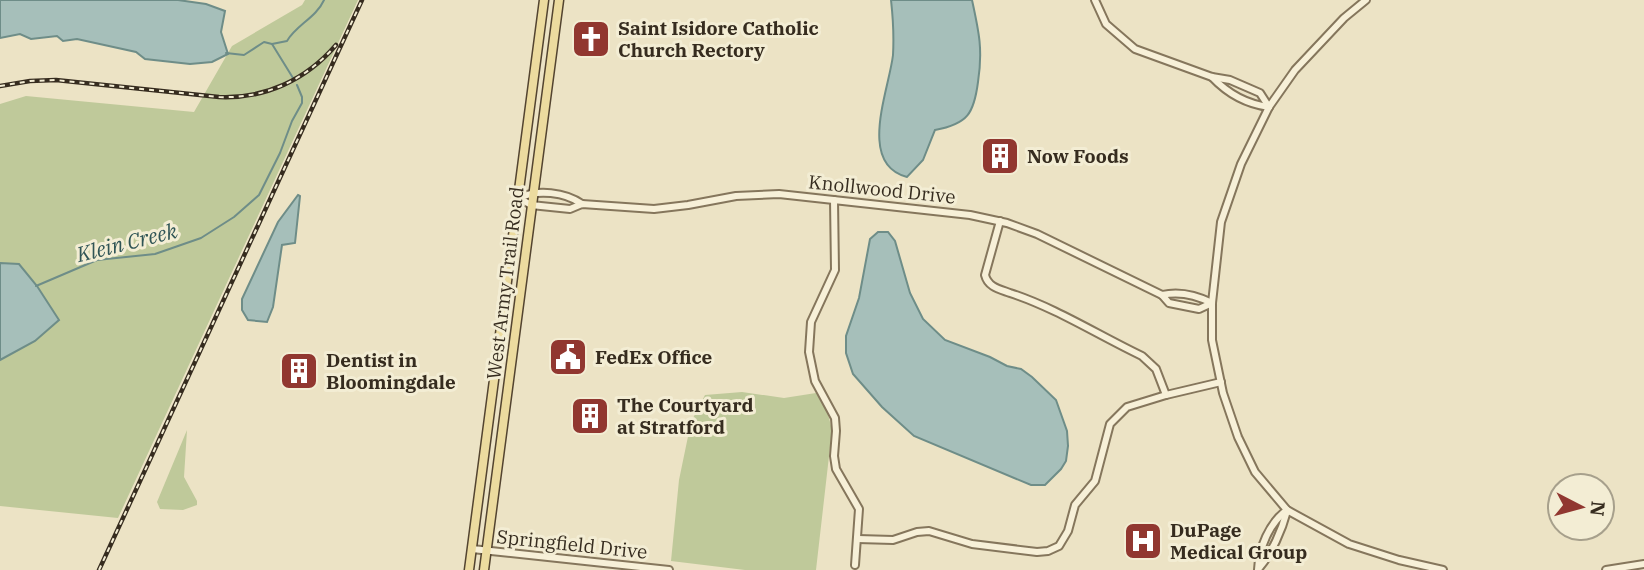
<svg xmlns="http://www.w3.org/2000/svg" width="1644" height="570" font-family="'IBM Plex Serif',serif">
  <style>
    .green { fill: #bfc99a }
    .water { fill: #a6bfba; stroke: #6e8d88; stroke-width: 2 }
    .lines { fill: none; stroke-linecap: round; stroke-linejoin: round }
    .stream { stroke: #6e8d88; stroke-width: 2 }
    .minor-casing { stroke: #85765c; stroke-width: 10 }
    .major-casing { stroke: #534430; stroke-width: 11 }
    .minor { stroke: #f7f0d8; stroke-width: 6 }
    .major { stroke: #ecdb9f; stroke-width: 8 }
    .rail-casing { stroke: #362c1f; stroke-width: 4.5 }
    .rail { stroke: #f3edd4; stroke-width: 2; stroke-dasharray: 5; stroke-linecap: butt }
    .labels { text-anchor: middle; stroke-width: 6; stroke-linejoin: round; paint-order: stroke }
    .poi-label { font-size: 19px; font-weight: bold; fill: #362c1f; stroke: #f3edd4; text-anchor: start }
    .street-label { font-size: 19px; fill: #362c1f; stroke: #f3edd4 }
    .water-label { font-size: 21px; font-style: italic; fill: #2f5455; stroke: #f3edd4 }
  </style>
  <rect width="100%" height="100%" fill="#ece3c5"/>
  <g class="green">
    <path d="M305 0H358L118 518 0 506V104L26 96 194 112 232 46 302 5Z"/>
    <path d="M742 392 784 398 816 393 828 414 832 430 816 570H745L671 561 679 480 691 422 705 395Z"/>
    <path d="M187 430 184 477 197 501V505L183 510 160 509 157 502Z"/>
  </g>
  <g class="water">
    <path d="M0 0H178L206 4 225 11 221 32 228 54 212 62 190 64 145 59 136 52 77 39 63 41 57 36 31 39 20 34 0 38Z"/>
    <path d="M891 0H972C979 32 983 50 978 82 974 113 968 124 935 130L923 160 907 177C857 164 889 90 893 55 894 37 893 18 891 0Z"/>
    <path d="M298 195 300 196 295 243 282 245 273 307 267 322 248 320 242 310V299L278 222Z"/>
    <path d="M878 232H888L895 241 910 293 923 319 945 340 990 357 1007 366 1021 369 1032 377 1056 400 1067 431 1068 446 1066 461 1061 469 1045 485H1031L914 436 882 407 853 374 846 353V336L859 298 870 239Z"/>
    <path d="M0 263 19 264 37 286 59 320 35 341 0 360Z"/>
  </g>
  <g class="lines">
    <g class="stream">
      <path d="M272 44 287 41C296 25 316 18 324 0"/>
      <path d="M226 53 244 55 264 42 272 44 293 78"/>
      <path d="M36 286 97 260 155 254 201 238 234 217 259 195 280 153 292 121 302 103V97L297 85"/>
    </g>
    <defs>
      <g id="minor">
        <path d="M1095 0 1106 24 1135 49 1212 77 1230 80 1260 93 1269 107"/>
        <path d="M1366 0 1344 18 1295 70 1269 107 1241 164 1221 222 1212 303V340L1223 393 1238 437 1255 472 1287 510 1349 544 1399 560 1443 570"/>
        <path d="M1212 77C1228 94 1246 104 1269 107"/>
        <path d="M519 198 531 205 570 209 582 204 654 209 688 205 736 196 779 194 970 215 1007 223 1037 234 1162 295 1169 303 1199 309 1212 303"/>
        <path d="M519 198C537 189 565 192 582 204"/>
        <path d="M834 200 835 270 811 322 809 352 815 381 835 418 836 431 834 456 836 469 859 509 855 565"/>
        <path d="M1000 221 985 275C988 287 999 289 1010 293 1056 308 1098 335 1142 356L1156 369 1166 395 1221 382"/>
        <path d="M1162 295C1179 291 1196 295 1212 303"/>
        <path d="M858 539 893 540 917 532 929 531 972 544 1037 552 1048 551 1059 546 1068 531 1075 505 1095 481 1110 424 1127 407 1166 395"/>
        <path d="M472 549 669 570"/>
        <path d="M1259 568C1272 553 1282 530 1287 511"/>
        <path d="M1258 570C1259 548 1269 523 1287 510"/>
        <path d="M1606 570 1644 564"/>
      </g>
      <g id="major">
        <path d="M469 570 544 0"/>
        <path d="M484 570 559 0"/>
      </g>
    </defs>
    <use href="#minor" class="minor-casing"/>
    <use href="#major" class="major-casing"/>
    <use href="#minor" class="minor"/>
    <use href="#major" class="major"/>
    <defs>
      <g id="rail">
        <path d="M0 86 30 81 56 80 219 97C265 99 306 80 336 45"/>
        <path d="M99 570 362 0"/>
      </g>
    </defs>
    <use href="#rail" class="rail-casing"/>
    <use href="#rail" class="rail"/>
  </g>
  <defs>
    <symbol id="church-square" viewBox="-11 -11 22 22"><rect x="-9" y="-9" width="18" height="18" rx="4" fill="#913730" stroke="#f3edd4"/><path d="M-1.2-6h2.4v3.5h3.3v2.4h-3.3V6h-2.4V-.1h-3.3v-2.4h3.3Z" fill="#fff"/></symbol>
    <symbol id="building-square" viewBox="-11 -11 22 22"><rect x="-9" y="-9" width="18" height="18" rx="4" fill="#913730" stroke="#f3edd4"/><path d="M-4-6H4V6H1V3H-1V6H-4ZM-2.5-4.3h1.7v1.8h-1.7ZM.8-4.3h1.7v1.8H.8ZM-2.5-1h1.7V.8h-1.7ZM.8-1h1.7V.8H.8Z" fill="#fff"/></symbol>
    <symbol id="civic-square" viewBox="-11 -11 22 22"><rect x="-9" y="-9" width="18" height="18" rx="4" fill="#913730" stroke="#f3edd4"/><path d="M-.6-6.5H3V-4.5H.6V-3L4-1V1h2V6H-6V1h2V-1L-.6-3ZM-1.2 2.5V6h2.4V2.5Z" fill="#fff"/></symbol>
    <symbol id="hospital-square" viewBox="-11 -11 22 22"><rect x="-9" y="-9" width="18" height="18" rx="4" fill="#913730" stroke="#f3edd4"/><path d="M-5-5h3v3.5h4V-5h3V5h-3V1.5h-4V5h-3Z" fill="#fff"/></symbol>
  </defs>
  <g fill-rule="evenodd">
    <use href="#church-square" x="569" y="17" width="44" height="44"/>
    <use href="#building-square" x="978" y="134" width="44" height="44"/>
    <use href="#civic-square" x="546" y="335" width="44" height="44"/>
    <use href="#building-square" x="277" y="349" width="44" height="44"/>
    <use href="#building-square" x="568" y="394" width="44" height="44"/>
    <use href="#hospital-square" x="1121" y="519" width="44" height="44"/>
  </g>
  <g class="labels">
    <g class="poi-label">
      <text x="618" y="35">Saint Isidore Catholic<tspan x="618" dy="22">Church Rectory</tspan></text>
      <text x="1027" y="163">Now Foods</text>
      <text x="595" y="364">FedEx Office</text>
      <text x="326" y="367">Dentist in<tspan x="326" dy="22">Bloomingdale</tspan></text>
      <text x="617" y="412">The Courtyard<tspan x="617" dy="22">at Stratford</tspan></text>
      <text x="1170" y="537">DuPage<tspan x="1170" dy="22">Medical Group</tspan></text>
    </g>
    <g class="street-label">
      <text transform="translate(882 189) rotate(6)" y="7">Knollwood Drive</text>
      <text transform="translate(505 283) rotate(-83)" y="7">West Army Trail Road</text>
      <text transform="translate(572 544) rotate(6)" y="7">Springfield Drive</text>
    </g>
    <g class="water-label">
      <text transform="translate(127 243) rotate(-14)" y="7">Klein Creek</text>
    </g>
  </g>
  <g transform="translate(1581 507) rotate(96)"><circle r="33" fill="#f3edd4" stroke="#a7a08c" stroke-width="2"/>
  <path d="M0-5L12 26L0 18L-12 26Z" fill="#913730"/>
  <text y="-10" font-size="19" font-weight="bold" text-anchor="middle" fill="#362c1f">N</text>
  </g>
</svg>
